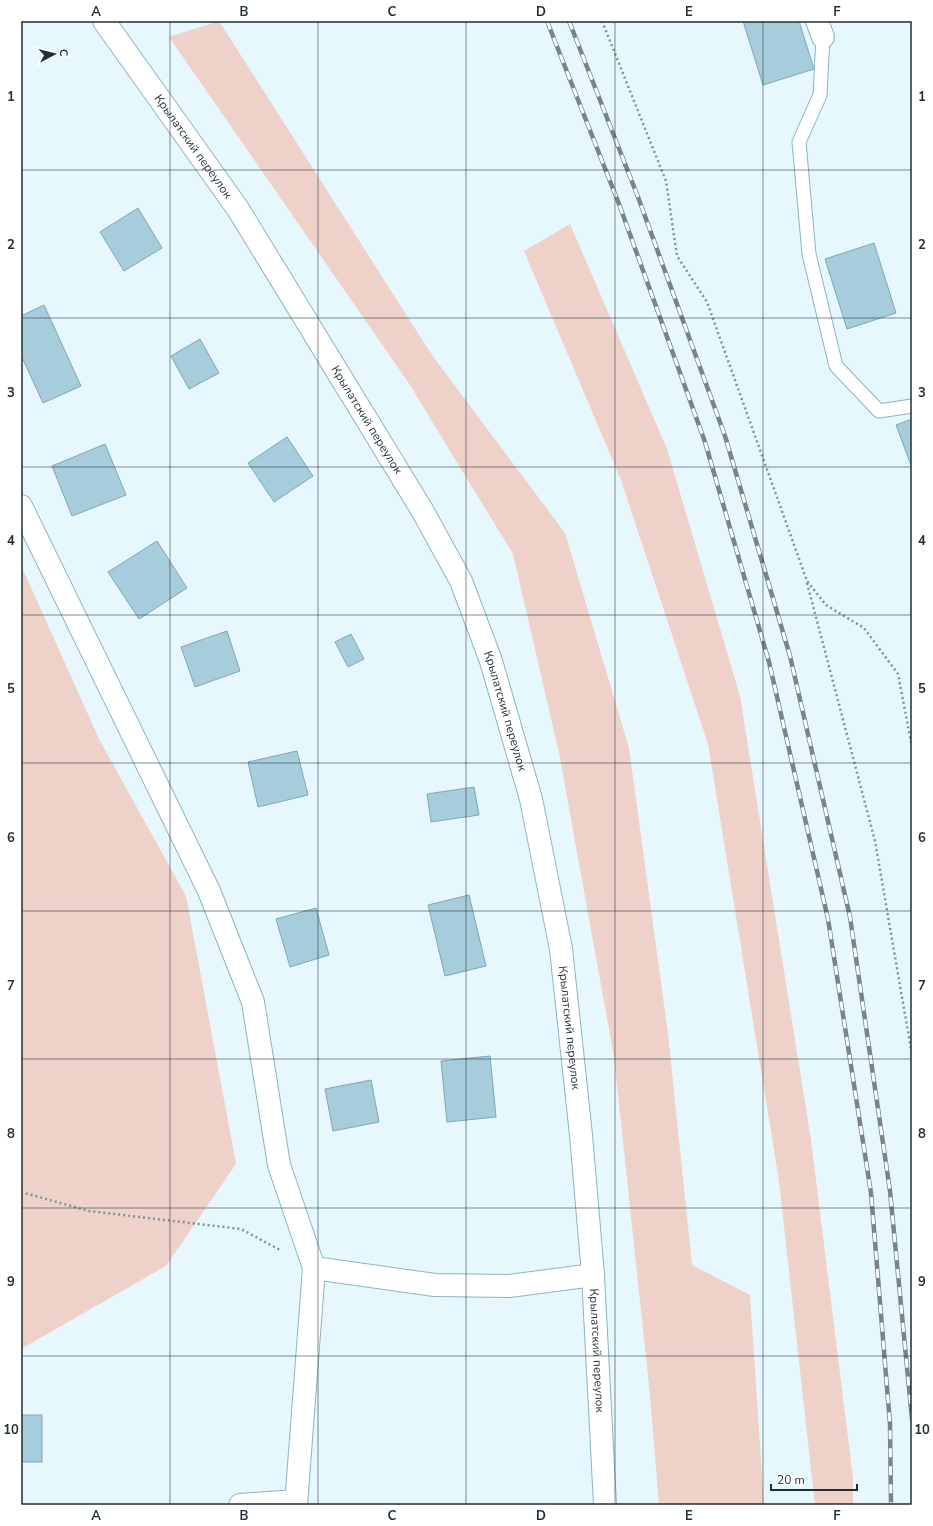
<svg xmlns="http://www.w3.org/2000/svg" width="933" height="1526" viewBox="0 0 933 1526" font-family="'Nunito Sans',sans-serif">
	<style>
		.green { fill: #eed2c9 }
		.building { fill: #a7cddd; stroke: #7fa7b7 }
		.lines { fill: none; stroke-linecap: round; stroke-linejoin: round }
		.lane-casing { stroke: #8cb4c5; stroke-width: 15 }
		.street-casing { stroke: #8cb4c5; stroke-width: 24 }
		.path { stroke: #819198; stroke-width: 2.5; stroke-dasharray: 2 3; stroke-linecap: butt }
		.lane { stroke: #fff; stroke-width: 13 }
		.street { stroke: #fff; stroke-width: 22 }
		.rail-casing { stroke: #75858c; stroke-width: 4.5 }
		.rail { stroke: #fff; stroke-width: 3; stroke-dasharray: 9; stroke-linecap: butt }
		.grid { fill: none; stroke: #1f2f36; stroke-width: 1; stroke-opacity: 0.55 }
		.labels { text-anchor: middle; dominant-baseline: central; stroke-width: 3; stroke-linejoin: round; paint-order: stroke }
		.street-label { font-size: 12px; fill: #1f2f36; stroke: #fff }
		.neatline { fill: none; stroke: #1f2f36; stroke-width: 1.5 }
		.grid-label { font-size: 13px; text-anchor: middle; font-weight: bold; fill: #1f2f36 }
	</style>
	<rect width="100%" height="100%" fill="#e7f7fe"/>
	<g class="green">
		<path d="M219,21L432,355L565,533L629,748L668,1034L692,1265L750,1295L764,1505H659L650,1395L614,1057L559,753L513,554L408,382L169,37Z"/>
		<path d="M570,224L667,449L740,696L811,1140L853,1478V1505H815L779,1181L708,744L621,480L524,251Z"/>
		<path d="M21,565L99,739L186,896L236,1164L166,1266L21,1349Z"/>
	</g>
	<g class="building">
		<path d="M743,21H799L814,69L763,85Z"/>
		<path d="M138,208L162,248L124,271L100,232Z"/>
		<path d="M874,243L896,313L847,329L825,259Z"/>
		<path d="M44,305L81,386L43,403L21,355V316Z"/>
		<path d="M200,339L219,373L189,389L171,356Z"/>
		<path d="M912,419V468L896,425Z"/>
		<path d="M287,437L313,476L274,502L248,463Z"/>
		<path d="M105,444L126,495L72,516L52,466Z"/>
		<path d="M157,541L187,588L139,619L108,572Z"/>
		<path d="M227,631L240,671L195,687L181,647Z"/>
		<path d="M351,634L364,659L348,667L335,642Z"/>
		<path d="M297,751L308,795L258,807L248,762Z"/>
		<path d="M474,787L479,815L431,822L427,794Z"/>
		<path d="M469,895L486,966L445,976L428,905Z"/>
		<path d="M316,908L329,955L290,967L276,919Z"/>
		<path d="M490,1056L496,1117L447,1122L441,1061Z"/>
		<path d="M371,1080L379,1122L333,1131L325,1089Z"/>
		<rect x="21" y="1415" width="21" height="47"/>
	</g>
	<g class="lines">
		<g class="lane-casing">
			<path id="lane" d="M823,37L820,95L799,142L809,254L836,366L879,411L912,406"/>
		</g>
		<g class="street-casing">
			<g id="street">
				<path id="s1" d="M104,21L238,209L422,510L461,581L491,661L531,799L561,949L581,1135L593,1275L605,1505"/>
				<path d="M817,21L823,37"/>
				<path d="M21,506L209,891L253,1002L279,1165L314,1268"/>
				<path d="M240,1505L296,1501"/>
				<path d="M296,1505L314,1268L435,1285L509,1286L593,1275"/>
			</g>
		</g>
		<g class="path">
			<path d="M602,21L666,181L677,256L707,302L807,581L826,605L864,628L898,674L912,747"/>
			<path d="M807,583L875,841L912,1055"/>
			<path d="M21,1192L89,1211L241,1229L280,1250"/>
		</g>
		<use href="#lane" class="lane"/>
		<use href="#street" class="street"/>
		<g class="rail-casing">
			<g id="rail">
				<path d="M547,21L619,204L705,442L769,662L828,919L871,1193L890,1424L891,1505"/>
				<path d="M569,21L638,197L725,436L790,656L850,917L890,1191L912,1419"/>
			</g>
		</g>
		<use href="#rail" class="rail"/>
	</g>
	<path class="grid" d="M170,21V1505M318,21V1505M466,21V1505M615,21V1505M763,21V1505M21,170H912M21,318H912M21,467H912M21,615H912M21,763H912M21,911H912M21,1059H912M21,1208H912M21,1356H912"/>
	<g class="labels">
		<g class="street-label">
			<text stroke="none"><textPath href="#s1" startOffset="154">Крылатский переулок</textPath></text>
			<text stroke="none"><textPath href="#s1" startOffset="478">Крылатский переулок</textPath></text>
			<text stroke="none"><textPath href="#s1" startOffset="802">Крылатский переулок</textPath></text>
			<text stroke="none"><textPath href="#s1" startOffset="1126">Крылатский переулок</textPath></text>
			<text stroke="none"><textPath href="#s1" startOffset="1450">Крылатский переулок</textPath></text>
		</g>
	</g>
	<rect width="933" height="1526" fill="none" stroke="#ffffff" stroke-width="44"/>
	<g transform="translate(54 54) rotate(83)" stroke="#ffffff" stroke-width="3" paint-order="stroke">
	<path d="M0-3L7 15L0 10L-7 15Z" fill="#1f2f36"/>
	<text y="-6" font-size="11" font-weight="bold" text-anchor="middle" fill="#1f2f36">С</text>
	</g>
	<path d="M771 1484v6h86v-6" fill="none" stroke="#1f2f36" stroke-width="2"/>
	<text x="777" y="1484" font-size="12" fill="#1f2f36" stroke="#ffffff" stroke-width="3" paint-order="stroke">20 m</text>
	<rect x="22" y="22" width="889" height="1482" class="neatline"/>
	<g class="grid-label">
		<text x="96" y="16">A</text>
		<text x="244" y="16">B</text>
		<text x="392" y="16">C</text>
		<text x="541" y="16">D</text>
		<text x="689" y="16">E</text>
		<text x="837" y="16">F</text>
		<text x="11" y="101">1</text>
		<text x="922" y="101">1</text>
		<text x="11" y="249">2</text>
		<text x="922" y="249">2</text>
		<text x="11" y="397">3</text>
		<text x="922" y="397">3</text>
		<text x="11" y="545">4</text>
		<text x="922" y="545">4</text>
		<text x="11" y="693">5</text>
		<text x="922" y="693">5</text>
		<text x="11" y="842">6</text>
		<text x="922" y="842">6</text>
		<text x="11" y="990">7</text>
		<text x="922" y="990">7</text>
		<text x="11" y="1138">8</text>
		<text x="922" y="1138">8</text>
		<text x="11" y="1286">9</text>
		<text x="922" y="1286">9</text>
		<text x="11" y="1434">10</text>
		<text x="922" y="1434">10</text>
		<text x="96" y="1520">A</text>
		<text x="244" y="1520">B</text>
		<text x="392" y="1520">C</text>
		<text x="541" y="1520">D</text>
		<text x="689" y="1520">E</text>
		<text x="837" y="1520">F</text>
	</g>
</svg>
